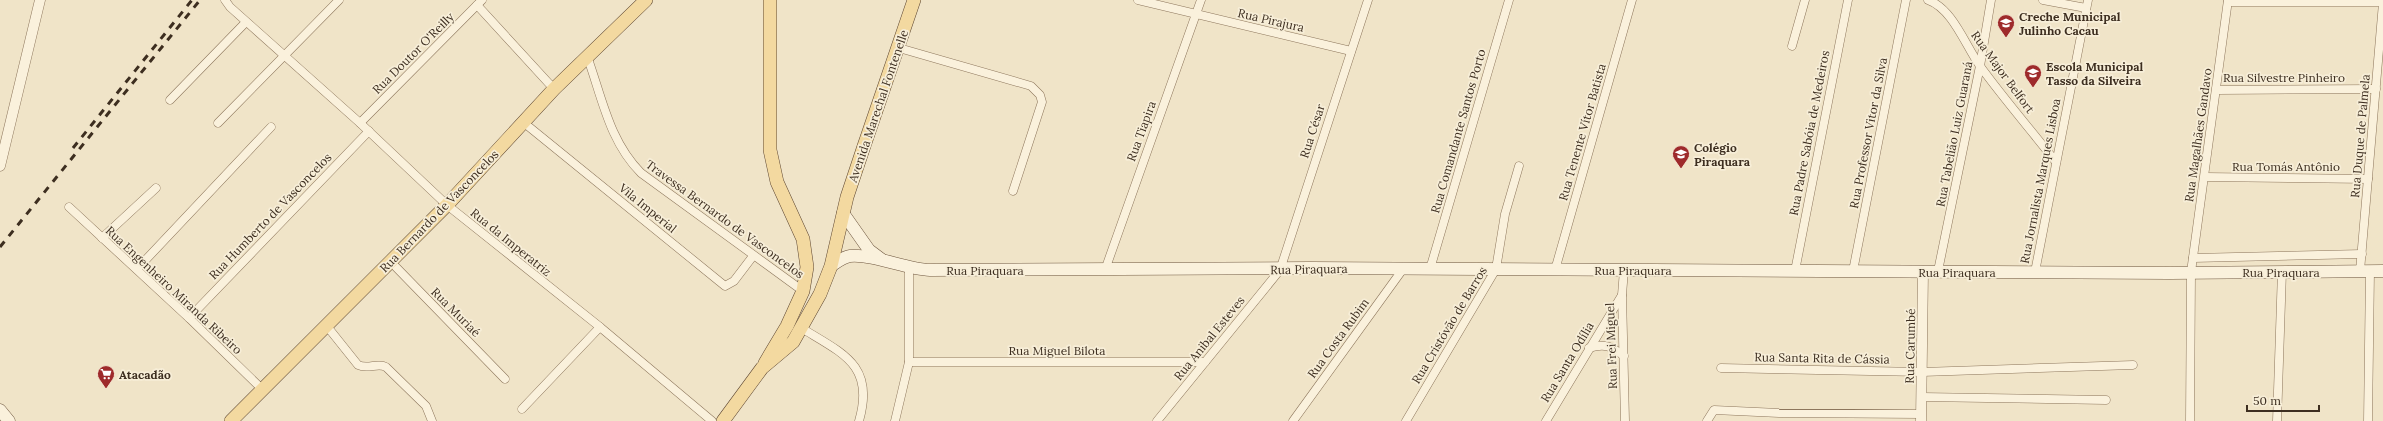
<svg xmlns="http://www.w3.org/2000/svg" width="2383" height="421" viewBox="0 0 2383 421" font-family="Lora,serif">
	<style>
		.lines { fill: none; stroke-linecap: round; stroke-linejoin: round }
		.minor-casing { stroke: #8d765c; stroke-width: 9 }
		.tertiary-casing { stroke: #8d765c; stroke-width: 11 }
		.secondary-casing { stroke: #6f573f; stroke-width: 13 }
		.primary-casing { stroke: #5b4430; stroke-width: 14 }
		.minor { stroke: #faf1dc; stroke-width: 8 }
		.tertiary { stroke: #faf1dc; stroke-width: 10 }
		.secondary { stroke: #faf1dc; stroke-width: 12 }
		.primary { stroke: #f3d9a0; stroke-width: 13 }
		.rail { stroke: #3d2e20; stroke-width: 3; stroke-dasharray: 7 7; stroke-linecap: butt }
		.labels { text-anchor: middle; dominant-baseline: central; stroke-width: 3.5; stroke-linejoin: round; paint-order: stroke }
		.poi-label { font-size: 12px; font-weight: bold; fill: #3d2e20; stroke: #f7eed8; text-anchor: start }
		.street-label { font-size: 12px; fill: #3d2e20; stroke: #f7eed8 }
	</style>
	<rect width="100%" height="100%" fill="#f0e4c8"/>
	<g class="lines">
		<g class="minor-casing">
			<g id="minor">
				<path d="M225,0L230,7L360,123L447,205L600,327L712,421"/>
				<path d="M1138,0L1351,51"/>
				<path d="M1928,0C1953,9 1965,45 1980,66C2004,99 2031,130 2056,162"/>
				<path d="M2043,0L2086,8"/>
				<path d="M2228,2H2383"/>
				<path d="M477,5L554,89"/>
				<path d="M1792,46L1805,0"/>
				<path d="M899,48L1031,86L1040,95L1042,102L1013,191"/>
				<path d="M587,56C602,97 609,141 641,173L803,291"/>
				<path d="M2217,90L2376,89"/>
				<path d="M170,100L246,22"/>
				<path d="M523,122L725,286L734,281L753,256"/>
				<path d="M218,123L339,0"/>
				<path d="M360,123L482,0"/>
				<path d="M2205,177L2368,179"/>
				<path d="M69,207L189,318L263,390"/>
				<path d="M102,238L156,188"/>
				<path d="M2193,258L2362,254"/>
				<path d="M390,261L505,379"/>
				<path d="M137,269L271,127"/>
				<path d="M1430,269L1509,0"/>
				<path d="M1105,270L1201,0"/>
				<path d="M1555,270L1632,0"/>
				<path d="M1624,270L1622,295L1625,421"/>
				<path d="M1795,271L1848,0"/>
				<path d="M1853,271L1906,0"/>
				<path d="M1938,271L1980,66L1991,0"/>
				<path d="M2360,271L2383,3"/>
				<path d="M2035,272L2088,0"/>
				<path d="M189,318L369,131"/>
				<path d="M326,325L358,365C368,370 378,362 386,367L426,406L432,421"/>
				<path d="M803,329C844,354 875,366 859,421"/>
				<path d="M1589,348C1605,343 1611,346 1624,356"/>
				<path d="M909,362H1205"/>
				<path d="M1721,368L1922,372L2133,365"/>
				<path d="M1922,397L2106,400"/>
				<path d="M522,409L600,327"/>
				<path d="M895,421L909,362V268"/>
				<path d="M1157,421L1280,270L1368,0"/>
				<path d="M1293,421L1403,269"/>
				<path d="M1406,421L1496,269L1505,214L1519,166"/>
				<path d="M1546,421L1622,295"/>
				<path d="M1707,421L1714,410L1779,413L1921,414"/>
				<path d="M2190,421L2191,272L2228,0"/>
				<path d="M2277,421L2282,271"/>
				<path d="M2368,421L2370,271"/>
			</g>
		</g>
		<g class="tertiary-casing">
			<g id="tertiary">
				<path d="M0,166L40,0"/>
				<path d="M1921,421L1923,271"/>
			</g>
		</g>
		<g class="secondary-casing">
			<g id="secondary">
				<path d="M843,213L869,250L881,259"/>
				<path d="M831,266C837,262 843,257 850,256C874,254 905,269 930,270L1311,268L2170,273L2383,271"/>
				<path d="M0,410L9,421"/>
			</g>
		</g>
		<g class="primary-casing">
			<g id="primary">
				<path d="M765,363L787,326L803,291L807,267L803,239L777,182L770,150V0"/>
				<path d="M231,421L447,205L554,89L646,0"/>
				<path d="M723,421L762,368L793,342L820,294L831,266L847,197L864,146L914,0"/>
			</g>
		</g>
		<use href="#minor" class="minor"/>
		<use href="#tertiary" class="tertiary"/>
		<use href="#secondary" class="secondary"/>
		<use href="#primary" class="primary"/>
		<g class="rail">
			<path d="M73,148L192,0"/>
			<path d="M0,247L200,0"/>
		</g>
	</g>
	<defs>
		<g id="school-pin" transform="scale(0.9)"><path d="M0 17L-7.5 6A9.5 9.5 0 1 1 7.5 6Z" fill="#9e2a2b" stroke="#f7eed8"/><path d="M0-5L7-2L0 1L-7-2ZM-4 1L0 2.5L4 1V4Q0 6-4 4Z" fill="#fff"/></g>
		<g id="supermarket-pin" transform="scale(0.9)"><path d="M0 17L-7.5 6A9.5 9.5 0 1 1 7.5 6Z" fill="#9e2a2b" stroke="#f7eed8"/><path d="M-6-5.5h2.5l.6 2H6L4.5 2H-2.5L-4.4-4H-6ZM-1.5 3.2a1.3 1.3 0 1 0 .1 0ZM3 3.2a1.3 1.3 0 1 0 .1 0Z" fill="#fff"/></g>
	</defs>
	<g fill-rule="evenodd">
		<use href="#school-pin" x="2006" y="23"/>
		<use href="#school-pin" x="2033" y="73"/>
		<use href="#school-pin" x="1681" y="154"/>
		<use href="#supermarket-pin" x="106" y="374"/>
	</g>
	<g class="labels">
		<g class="poi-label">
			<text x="2019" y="16">Creche Municipal<tspan x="2019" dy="14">Julinho Cacau</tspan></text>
			<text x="2046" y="66">Escola Municipal<tspan x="2046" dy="14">Tasso da Silveira</tspan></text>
			<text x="1694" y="147">Colégio<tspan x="1694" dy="14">Piraquara</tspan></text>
			<text x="119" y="374">Atacadão</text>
		</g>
		<g class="street-label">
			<text transform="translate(1271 20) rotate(13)">Rua Pirajura</text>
			<text transform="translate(413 53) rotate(-45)">Rua Doutor O'Reilly</text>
			<text transform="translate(2003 72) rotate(54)">Rua Major Belfort</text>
			<text x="2284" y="77">Rua Silvestre Pinheiro</text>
			<text transform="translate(878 106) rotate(-71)">Avenida Marechal Fontenelle</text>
			<text transform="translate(1141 131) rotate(-70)">Rua Tiapira</text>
			<text transform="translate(1312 131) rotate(-72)">Rua César</text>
			<text transform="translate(1458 131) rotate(-74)">Rua Comandante Santos Porto</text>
			<text transform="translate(1582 132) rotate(-74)">Rua Tenente Vítor Batista</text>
			<text transform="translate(1809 133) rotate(-79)">Rua Padre Sabóia de Medeiros</text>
			<text transform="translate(1868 133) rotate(-79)">Rua Professor Vitor da Silva</text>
			<text transform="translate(1954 134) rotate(-79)">Rua Tabelião Luiz Guaraná</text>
			<text transform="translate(2198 135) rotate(-82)">Rua Magalhães Gandavo</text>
			<text transform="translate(2360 136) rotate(-85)">Rua Duque de Palmela</text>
			<text x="2286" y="166">Rua Tomás Antônio</text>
			<text transform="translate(2040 181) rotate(-79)">Rua Jornalista Marques Lisboa</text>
			<text transform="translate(648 208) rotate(39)">Vila Imperial</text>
			<text transform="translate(439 211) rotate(-46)">Rua Bernardo de Vasconcelos</text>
			<text transform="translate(270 216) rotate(-46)">Rua Humberto de Vasconcelos</text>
			<text transform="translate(725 219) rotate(36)">Travessa Bernardo de Vasconcelos</text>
			<text transform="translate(511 242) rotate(39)">Rua da Imperatriz</text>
			<text transform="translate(1309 269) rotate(-1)">Rua Piraquara</text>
			<text x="985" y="270">Rua Piraquara</text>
			<text x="1633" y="270">Rua Piraquara</text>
			<text x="1957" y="272">Rua Piraquara</text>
			<text x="2281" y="272">Rua Piraquara</text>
			<text transform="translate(174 290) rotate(43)">Rua Engenheiro Miranda Ribeiro</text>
			<text transform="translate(456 312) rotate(45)">Rua Muriaé</text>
			<text transform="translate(1449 325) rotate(-59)">Rua Cristóvão de Barros</text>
			<text transform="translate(1209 338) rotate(-51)">Rua Anibal Esteves</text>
			<text transform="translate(1338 338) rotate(-54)">Rua Costa Rubim</text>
			<text transform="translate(1611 346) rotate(-92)">Rua Frei Miguel</text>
			<text transform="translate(1910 346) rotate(-89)">Rua Carumbé</text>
			<text x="1057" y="350">Rua Miguel Bilota</text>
			<text transform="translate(1822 358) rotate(1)">Rua Santa Rita de Cássia</text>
			<text transform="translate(1567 362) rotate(-59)">Rua Santa Odília</text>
		</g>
	</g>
	<path d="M2247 405v6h72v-6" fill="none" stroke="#3d2e20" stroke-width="2"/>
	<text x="2253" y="405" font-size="12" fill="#3d2e20" stroke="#f7eed8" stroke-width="3" paint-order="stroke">50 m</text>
</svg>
